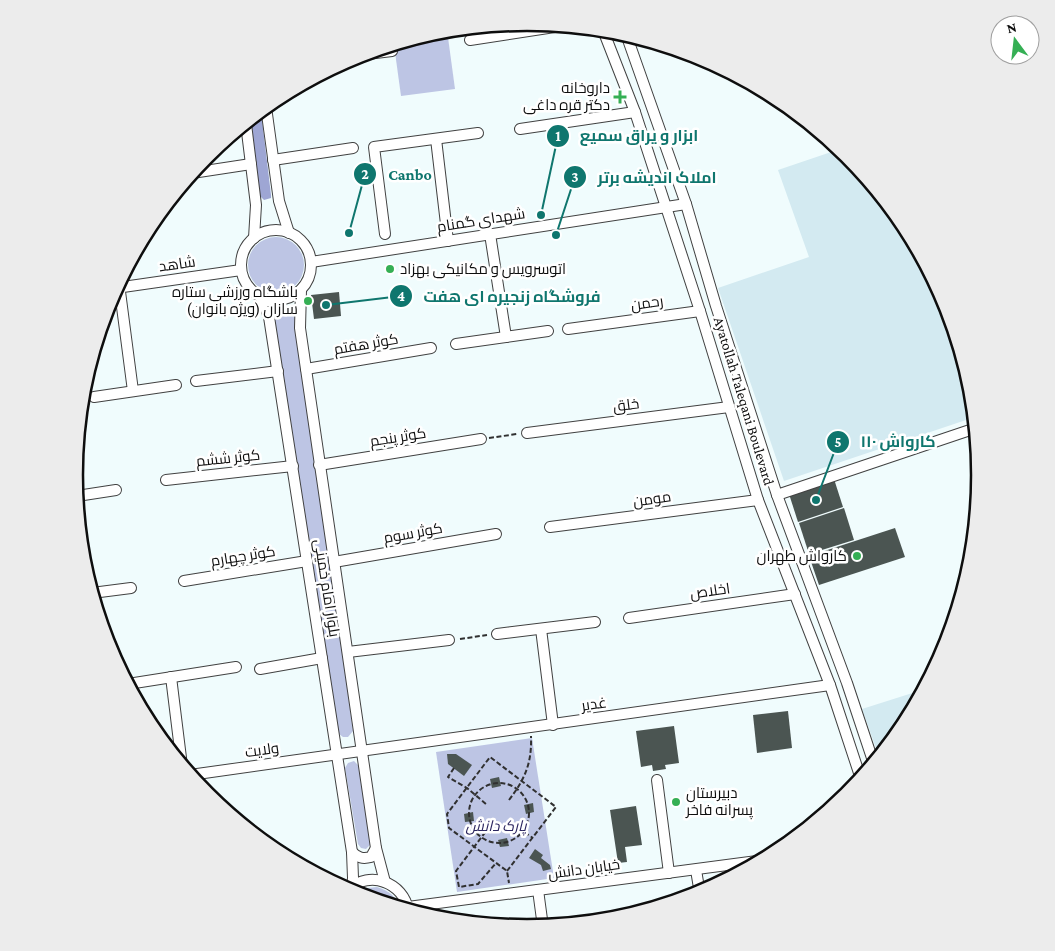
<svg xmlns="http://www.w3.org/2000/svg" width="1055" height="951" viewBox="0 0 1055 951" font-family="'Crimson Pro',Cairo,serif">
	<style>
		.farmland { fill: #d3eaf1 }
		.green { fill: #bdc5e4 }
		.forest { fill: #9ea6d4 }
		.building { fill: #4b5552 }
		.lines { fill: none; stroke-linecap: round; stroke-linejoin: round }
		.minor-casing { stroke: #414141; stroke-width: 12 }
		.path { stroke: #303030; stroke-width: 2; stroke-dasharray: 5 2.5; stroke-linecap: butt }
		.minor { stroke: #fff; stroke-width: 10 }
		.poi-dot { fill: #35af54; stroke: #fff; stroke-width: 2 }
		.labels { text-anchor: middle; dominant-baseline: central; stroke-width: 5; stroke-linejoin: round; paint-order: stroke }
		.poi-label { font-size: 15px; fill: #0e0e0e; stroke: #fff; text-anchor: end }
		.street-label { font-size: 15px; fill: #0e0e0e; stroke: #fff }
		.park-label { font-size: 15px; font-style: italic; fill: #2b255f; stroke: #fff }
		.rim { fill: none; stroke: #0e0e0e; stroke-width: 2.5 }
		.leader { fill: none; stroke: #0f766e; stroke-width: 2 }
		.callout-dot { fill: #0f766e; stroke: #fff; stroke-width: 2 }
		.mark-label { font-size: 15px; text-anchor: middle; font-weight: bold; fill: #fff }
		.callout-label { font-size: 16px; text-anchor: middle; font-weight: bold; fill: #0f766e; stroke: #fff; stroke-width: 5; stroke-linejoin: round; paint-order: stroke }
	</style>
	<rect width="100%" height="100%" fill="#f0fcfd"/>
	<g class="farmland">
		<path d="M840,149L848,155L904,224L946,302L972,387L975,417L784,481L718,288L809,257L778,170Z"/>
		<path d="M925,689L904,727L879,757L862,709Z"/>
	</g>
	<g class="green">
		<path d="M447,30L455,89L401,96L394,45L439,31Z"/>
		<circle cx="276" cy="265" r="28"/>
		<path d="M284,309L296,312L353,731L348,737H343L339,734L273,318L278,311Z"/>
		<path d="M532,738L554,878L457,892L436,752Z"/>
		<path d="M354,761L359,766L371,844L366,849L361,848L358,844L345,768L348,763Z"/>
		<path d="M377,887C389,891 396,896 400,908L356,895L368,888Z"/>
	</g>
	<path class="forest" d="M261,111L271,195V198L264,200L260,196L251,120Z"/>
	<g class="building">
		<path d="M339,292L341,316L314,319L311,295Z"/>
		<path d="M834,479L843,507L798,522L789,494Z"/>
		<path d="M844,508L854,540L809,554L799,523Z"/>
		<path d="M895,528L905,557L819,585L809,556Z"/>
		<path d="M788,711L792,748L757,753L753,715Z"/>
		<path d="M674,726L679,763L665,765L666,769L653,771L652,765L641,767L636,731Z"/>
		<path d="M447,754H456L472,765L464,776L448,764Z"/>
		<path d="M499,777L501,786L492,788L490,779Z"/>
		<path d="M533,803L534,812L526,814L524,805Z"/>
		<path d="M636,806L642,845L625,847L627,862L618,863L610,810Z"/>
		<path d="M473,812L474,821L465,822L464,814Z"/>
		<path d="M507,838L509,846L500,847L498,840Z"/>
		<path d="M535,849L543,855L541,858L550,865L551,869L543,871L541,865L529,858Z"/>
	</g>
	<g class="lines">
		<g class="minor-casing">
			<g id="minor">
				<path d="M603,30L635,112L700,311L758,500L830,685L861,779"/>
				<path d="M626,34L686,204L716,306L777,495L847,683L874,764"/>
				<path d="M470,40L561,26"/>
				<path d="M359,55L392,51"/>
				<path d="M266,107L279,201L289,233"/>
				<path d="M246,124L256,205L254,238"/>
				<path d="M520,129L635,112"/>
				<path d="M436,139L448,241"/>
				<path d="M273,160L353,148"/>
				<path d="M192,173L251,164"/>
				<circle cx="276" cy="265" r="35"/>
				<path d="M385,234L374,147L478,133"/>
				<path d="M490,234L506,337"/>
				<path d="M311,262L686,204"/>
				<path d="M119,284L133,391"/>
				<path d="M116,288L241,270"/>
				<path d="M301,290L300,328L376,848L385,882"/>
				<path d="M260,296L269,317L352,852L353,878L352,887"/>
				<path d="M568,329L700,311"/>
				<path d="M456,344L548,331"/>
				<path d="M306,369L431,348"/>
				<path d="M196,381L278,371"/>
				<path d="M94,397L176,385"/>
				<path d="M527,433L729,407"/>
				<path d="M319,465L481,439"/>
				<path d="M166,480L293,466"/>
				<path d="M777,495L976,428"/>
				<path d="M77,496L116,490"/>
				<path d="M550,527L758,500"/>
				<path d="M334,562L496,534"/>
				<path d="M184,581L307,561"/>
				<path d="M92,593L131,588"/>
				<path d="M629,618L795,594"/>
				<path d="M541,629L553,725"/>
				<path d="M497,634L595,622"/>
				<path d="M348,652L449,640"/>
				<path d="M260,669L322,658"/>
				<path d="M171,677L182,766"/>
				<path d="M128,684L236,667"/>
				<path d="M190,775L830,685"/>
				<path d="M657,780L669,873"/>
				<path d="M352,852C358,858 363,859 371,857L376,848"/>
				<path d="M696,870L700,894"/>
				<path d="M349,890C369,869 404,883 408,910"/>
				<path d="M538,890L543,927"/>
				<path d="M408,907L765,860"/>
			</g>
		</g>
		<g class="path">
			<path d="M489,438L517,434"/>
			<path d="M460,639L487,635"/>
			<path d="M454,768L448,777L467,788L486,804"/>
			<circle cx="499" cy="813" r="30"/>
			<path d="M509,800C525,779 532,763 531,736"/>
			<path d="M512,824L533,838"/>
			<path d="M490,826L456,871L459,887L478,884L496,863"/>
			<path d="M507,871L556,807L490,757L447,814L449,828L507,871L509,883"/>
		</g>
		<use href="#minor" class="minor"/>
	</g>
	<g class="poi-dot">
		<path d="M617.5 89.5h5v5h5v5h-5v5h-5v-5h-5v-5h5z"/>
		<circle cx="390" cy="269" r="5"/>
		<circle cx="308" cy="301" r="5"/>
		<circle cx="857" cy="556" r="5"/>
		<circle cx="676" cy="802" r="5"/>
	</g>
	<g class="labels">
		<g class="poi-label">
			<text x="610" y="88">داروخانه<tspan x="610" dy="17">دکتر قره داغی</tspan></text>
			<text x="400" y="269" text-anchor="start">اتوسرویس و مکانیکی بهزاد</text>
			<text x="298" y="292">باشگاه ورزشی ستاره<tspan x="298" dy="17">سازان (ویژه بانوان)</tspan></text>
			<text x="847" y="556">کارواش طهران</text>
			<text x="686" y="793" text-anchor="start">دبیرستان<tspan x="686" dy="17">پسرانه فاخر</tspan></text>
		</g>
		<g class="street-label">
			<text transform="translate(481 220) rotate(-9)">شهدای گمنام</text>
			<text transform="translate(177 264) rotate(-8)">شاهد</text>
			<text transform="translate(647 303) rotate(-8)">رحمن</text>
			<text transform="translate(366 344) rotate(-10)">کوثر هفتم</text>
			<text transform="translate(744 401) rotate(73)">Ayatollah Taleqani Boulevard</text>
			<text transform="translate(626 405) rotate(-7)">خلق</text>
			<text transform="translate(398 437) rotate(-9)">کوثر پنجم</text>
			<text transform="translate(228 458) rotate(-6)">کوثر ششم</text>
			<text transform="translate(652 499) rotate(-8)">مومن</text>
			<text transform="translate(413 533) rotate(-10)">کوثر سوم</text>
			<text transform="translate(243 556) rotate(-9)">کوثر چهارم</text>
			<text transform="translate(327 588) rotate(81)">بلوار امام خمینی</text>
			<text transform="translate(710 591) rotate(-8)">اخلاص</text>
			<text transform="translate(594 704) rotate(-8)">غدیر</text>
			<text transform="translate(262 750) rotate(-8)">ولایت</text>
			<text transform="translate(584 869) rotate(-8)">خیابان دانش</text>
		</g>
		<g class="park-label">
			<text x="496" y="826">پارک دانش</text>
		</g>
	</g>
	<path d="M0 0H1055V951H0ZM83 475a444 444 0 1 1 888 0a444 444 0 1 1-888 0Z" fill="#ececec" fill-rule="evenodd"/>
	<path class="rim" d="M83 475a444 444 0 1 1 888 0a444 444 0 1 1-888 0Z"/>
	<path class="leader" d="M541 215L558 136M349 233L365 174M556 235L575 177M326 305L401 296M816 500L838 442"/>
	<g class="callout-dot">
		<circle cx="541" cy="215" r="5"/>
		<circle cx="349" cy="233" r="5"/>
		<circle cx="556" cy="235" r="5"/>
		<circle cx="326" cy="305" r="5"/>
		<circle cx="816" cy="500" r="5"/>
		<circle cx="558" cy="136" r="12"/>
		<circle cx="365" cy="174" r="12"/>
		<circle cx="575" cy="177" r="12"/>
		<circle cx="401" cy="296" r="12"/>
		<circle cx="838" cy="442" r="12"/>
	</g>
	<g class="mark-label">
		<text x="558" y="141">1</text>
		<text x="365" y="179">2</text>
		<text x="575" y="182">3</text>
		<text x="401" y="301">4</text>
		<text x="838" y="447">5</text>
	</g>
	<g class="callout-label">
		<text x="639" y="141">ابزار و يراق سميع</text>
		<text x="410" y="180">Canbo</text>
		<text x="657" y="183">املاک اندیشه برتر</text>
		<text x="512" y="302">فروشگاه زنجیره ای هفت</text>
		<text x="898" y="447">کارواش ۱۱۰</text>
	</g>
	<g transform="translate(1015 40) rotate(345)"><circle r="24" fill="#ffffff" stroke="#9f9f9f"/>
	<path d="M0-4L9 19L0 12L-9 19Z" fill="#35af54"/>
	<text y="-8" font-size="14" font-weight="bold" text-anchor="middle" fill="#0e0e0e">N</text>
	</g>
</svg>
